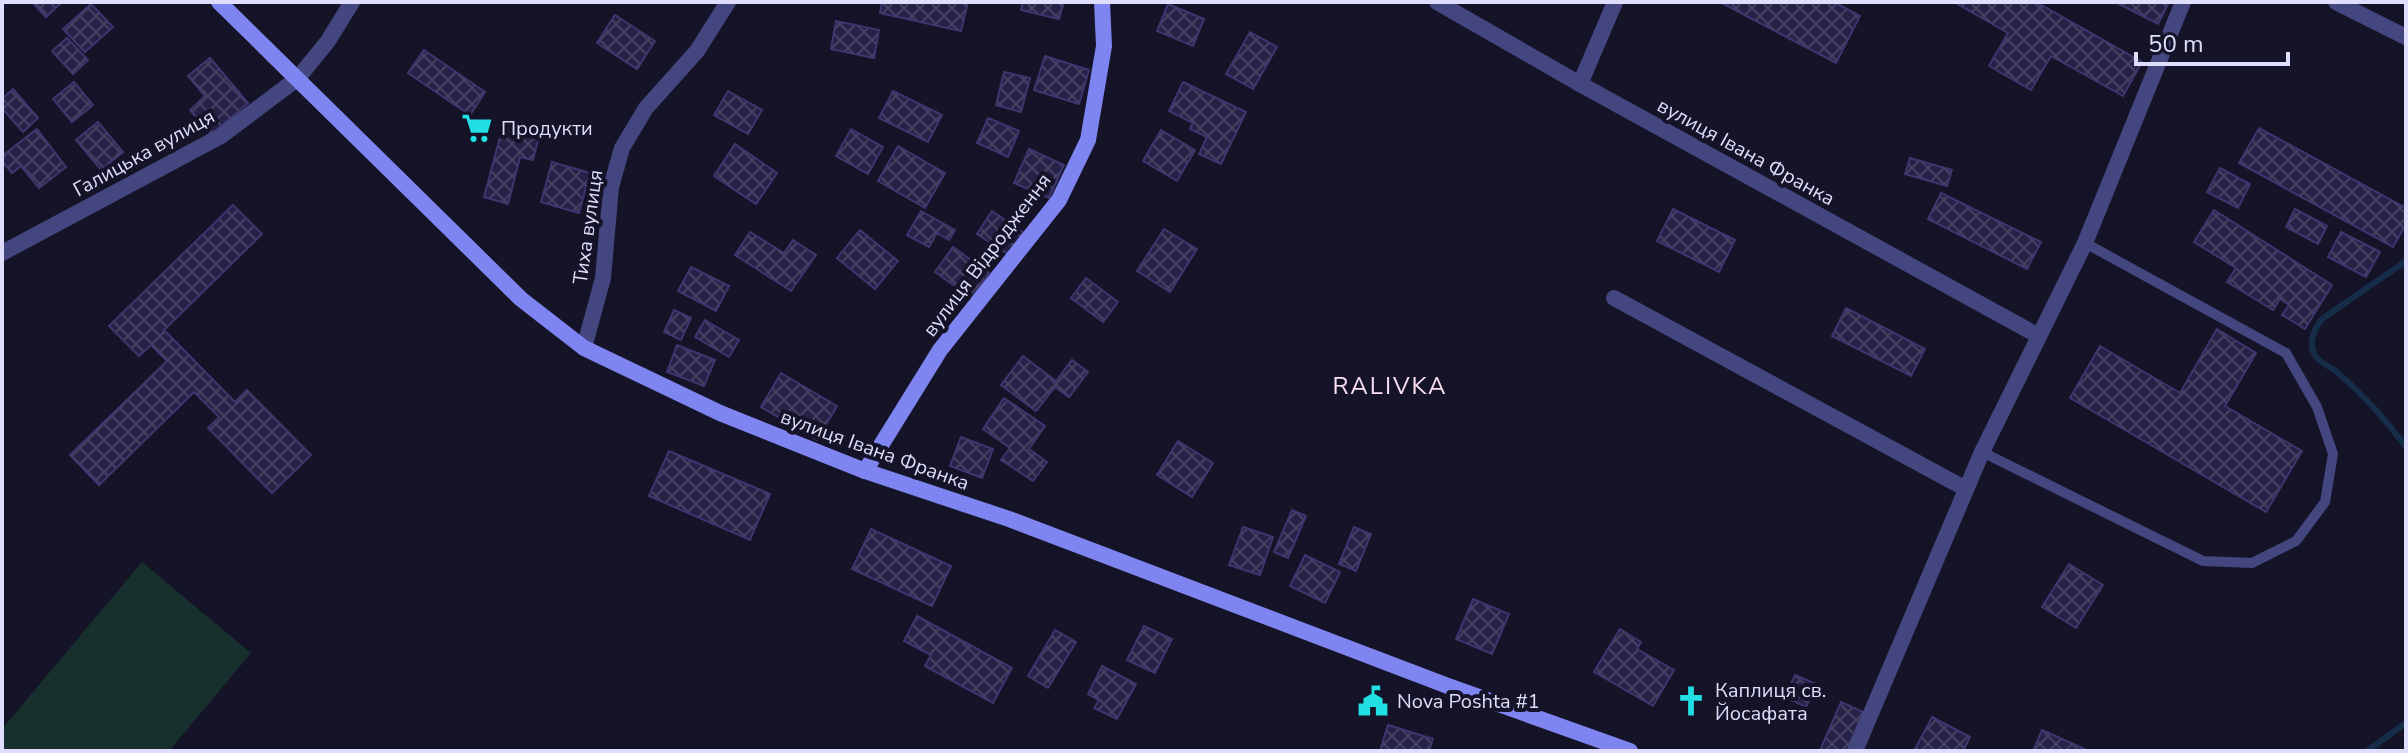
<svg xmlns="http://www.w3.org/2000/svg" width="2408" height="753" viewBox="0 0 2408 753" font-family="'Nunito Sans',sans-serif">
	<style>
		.pitch { fill: #17302d }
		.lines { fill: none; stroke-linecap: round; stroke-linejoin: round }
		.stream { stroke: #152d49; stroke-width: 6 }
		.building { fill: url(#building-cross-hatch); stroke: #3d366f; stroke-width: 2 }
		.lane { stroke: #444680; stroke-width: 10 }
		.street { stroke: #444680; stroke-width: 16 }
		.secondary { stroke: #7f85f0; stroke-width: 16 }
		.labels { text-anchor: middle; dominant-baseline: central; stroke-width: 8; stroke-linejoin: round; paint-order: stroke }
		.poi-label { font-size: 20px; fill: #deddfb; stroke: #151327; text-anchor: start }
		.street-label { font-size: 20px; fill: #deddfb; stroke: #151327 }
		.quarter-label { font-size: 24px; letter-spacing: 2px; fill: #fbdff3; stroke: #151327 }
	</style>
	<defs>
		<pattern id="building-cross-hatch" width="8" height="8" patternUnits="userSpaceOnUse" patternTransform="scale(2)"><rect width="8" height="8" fill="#262146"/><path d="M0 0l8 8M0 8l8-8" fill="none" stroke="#454162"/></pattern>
	</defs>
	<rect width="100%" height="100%" fill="#151327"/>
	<path class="pitch" d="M142,562L251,653L169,751H2V729Z"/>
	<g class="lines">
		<g class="stream">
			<path d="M2406,261L2322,319C2315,328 2308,342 2314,354C2318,362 2331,367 2338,373C2364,395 2386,420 2406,447"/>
			<path d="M2367,751L2406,723"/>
		</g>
	</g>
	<g class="building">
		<path d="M32,2H62L46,17Z"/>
		<path d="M882,2H968L961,31L880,13Z"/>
		<path d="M1023,2H1064L1059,19L1021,10Z"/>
		<path d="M1720,2H1834L1860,16L1836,63Z"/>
		<path d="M1954,2H2036L2142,62L2123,96L2051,56L2031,90L1989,66L2008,33Z"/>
		<path d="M2115,2H2169L2158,24Z"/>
		<path d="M91,4L113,27L85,52L63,29Z"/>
		<path d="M1168,4L1204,19L1193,46L1157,31Z"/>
		<path d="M615,15L655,41L637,69L597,43Z"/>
		<path d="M836,21L879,30L874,58L831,49Z"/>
		<path d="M1250,32L1277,47L1253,89L1226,74Z"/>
		<path d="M67,38L88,60L73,74L52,51Z"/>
		<path d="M424,50L485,92L470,115L408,73Z"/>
		<path d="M1045,56L1089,70L1079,104L1034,90Z"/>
		<path d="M210,58L248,103L211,135L190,110L205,96L188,76Z"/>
		<path d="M1004,72L1030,78L1021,112L996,105Z"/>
		<path d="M74,82L93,105L72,122L53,99Z"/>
		<path d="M1183,82L1246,112L1221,164L1199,154L1207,137L1190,129L1193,123L1169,111Z"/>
		<path d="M13,89L38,118L23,132L2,108V99Z"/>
		<path d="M728,91L762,110L748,134L714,115Z"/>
		<path d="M893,91L942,115L928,142L879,118Z"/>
		<path d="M988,118L1019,131L1008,157L977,143Z"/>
		<path d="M98,122L123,152L101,170L76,140Z"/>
		<path d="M503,126L539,136L533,160L520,157L508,204L484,197Z"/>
		<path d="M2259,128L2406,208V224L2393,247L2239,163Z"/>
		<path d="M37,129L66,167L39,188L21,166L12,173L2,161V156Z"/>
		<path d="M851,129L883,147L868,174L836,156Z"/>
		<path d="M1161,130L1195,150L1177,181L1143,161Z"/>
		<path d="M735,144L777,173L756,204L714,176Z"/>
		<path d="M898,146L945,173L925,208L878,181Z"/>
		<path d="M1029,149L1064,165L1049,198L1014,183Z"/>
		<path d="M1910,158L1952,170L1947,186L1905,174Z"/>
		<path d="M552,162L590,173L579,213L541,202Z"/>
		<path d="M2220,168L2250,184L2238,208L2207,192Z"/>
		<path d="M1941,193L2041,242L2027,269L1928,219Z"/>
		<path d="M233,205L262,234L164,330L235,402L247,390L311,455L272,493L208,428L219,417L194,392L99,485L70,455L167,361L151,345L139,356L109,326Z"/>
		<path d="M1673,209L1735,240L1719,272L1657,241Z"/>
		<path d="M2295,209L2327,226L2318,244L2286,227Z"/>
		<path d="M2214,210L2332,285L2305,329L2282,315L2289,305L2280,299L2273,310L2227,282L2236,268L2194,242Z"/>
		<path d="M921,211L955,230L949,240L937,233L929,247L907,235Z"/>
		<path d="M992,211L1024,233L1009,255L977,234Z"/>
		<path d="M1164,229L1197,249L1170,292L1137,271Z"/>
		<path d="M860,230L898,261L875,289L837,258Z"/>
		<path d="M750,232L784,253L793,240L816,255L791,291L735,255Z"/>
		<path d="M2341,232L2380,252L2366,277L2328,257Z"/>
		<path d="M953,247L989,273L972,298L935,272Z"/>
		<path d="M691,267L729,286L716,311L678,291Z"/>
		<path d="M1086,278L1118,302L1103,322L1071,298Z"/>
		<path d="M1846,308L1925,349L1911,376L1832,336Z"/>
		<path d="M674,310L691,318L681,340L664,332Z"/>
		<path d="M705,320L739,340L729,357L695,337Z"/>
		<path d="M2217,329L2256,353L2225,406L2302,451L2266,512L2070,398L2100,346L2180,393Z"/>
		<path d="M677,345L715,360L704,386L667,372Z"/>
		<path d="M1023,356L1056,381L1072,360L1088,372L1069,397L1055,387L1036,411L1001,385Z"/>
		<path d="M781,373L837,406L817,440L761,407Z"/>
		<path d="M1004,398L1045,426L1029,449L1047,462L1033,481L1001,460L1010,448L983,429Z"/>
		<path d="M961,437L993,449L982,478L950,466Z"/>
		<path d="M1178,441L1213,463L1192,497L1157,475Z"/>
		<path d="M669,451L770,494L750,540L649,496Z"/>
		<path d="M1292,510L1306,516L1288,558L1274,552Z"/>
		<path d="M1243,527L1273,537L1260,575L1229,565Z"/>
		<path d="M1354,527L1371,534L1356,571L1339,564Z"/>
		<path d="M871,529L951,566L932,606L852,569Z"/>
		<path d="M1305,555L1340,572L1325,603L1290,586Z"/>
		<path d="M2069,564L2103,585L2076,628L2042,607Z"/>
		<path d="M1473,599L1509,614L1492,654L1456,639Z"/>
		<path d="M917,616L1012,668L993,703L925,666L931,655L904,641Z"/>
		<path d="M1144,626L1172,639L1155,673L1127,660Z"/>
		<path d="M1620,629L1641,642L1637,649L1674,670L1653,706L1594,672Z"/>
		<path d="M1055,630L1076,642L1048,688L1028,676Z"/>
		<path d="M1102,666L1136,684L1117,719L1094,708L1099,700L1088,694Z"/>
		<path d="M1795,675L1816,684L1806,707L1785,697Z"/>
		<path d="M1841,702L1863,712L1847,751H1827L1821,748Z"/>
		<path d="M1932,717L1970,737L1963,751H1914Z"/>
		<path d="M1388,725L1433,739L1429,751H1380Z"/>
		<path d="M2042,730L2089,751H2033Z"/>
	</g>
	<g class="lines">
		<path class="lane" d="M1982,452L2203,561L2252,563L2296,541L2325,502L2333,454L2317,407L2286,353L2085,243"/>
		<g class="street">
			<path d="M1437,2L1580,84L2037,335"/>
			<path d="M2336,2L2406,37"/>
			<path d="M1580,84L1615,2"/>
			<path d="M2,253L221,136L298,78L328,41L352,2"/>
			<path d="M1614,298L1966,489"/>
			<path d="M584,348L603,278L611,187L622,148L646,108L697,51L728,2"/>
			<path d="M1855,751L1982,452L2085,243L2183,2"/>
		</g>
		<g class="secondary">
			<path d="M219,2L521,299L584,348L720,413L865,471L1009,519L1448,686L1630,751"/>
			<path d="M865,471L940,350L1059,200L1088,140L1104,46L1102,2"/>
		</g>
	</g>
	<defs>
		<g id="supermarket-bare" transform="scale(2.4)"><path d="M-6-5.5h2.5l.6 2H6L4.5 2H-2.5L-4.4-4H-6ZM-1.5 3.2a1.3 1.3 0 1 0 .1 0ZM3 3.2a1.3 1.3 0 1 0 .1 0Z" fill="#20e0e4" stroke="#151327" stroke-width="2.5" paint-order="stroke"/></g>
		<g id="civic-bare" transform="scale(2.4)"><path d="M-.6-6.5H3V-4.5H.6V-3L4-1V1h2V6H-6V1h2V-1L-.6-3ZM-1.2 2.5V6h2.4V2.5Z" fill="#20e0e4" stroke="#151327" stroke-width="2.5" paint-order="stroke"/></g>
		<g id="church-bare" transform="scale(2.4)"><path d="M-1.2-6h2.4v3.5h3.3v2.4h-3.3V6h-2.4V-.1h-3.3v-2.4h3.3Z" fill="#20e0e4" stroke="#151327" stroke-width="2.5" paint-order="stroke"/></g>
	</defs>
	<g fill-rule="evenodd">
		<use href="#supermarket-bare" x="477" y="128"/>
		<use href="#civic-bare" x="1373" y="701"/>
		<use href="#church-bare" x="1691" y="701"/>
	</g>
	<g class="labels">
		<g class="poi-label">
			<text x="501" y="128">Продукти</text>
			<text x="1715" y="690">Каплиця св.<tspan x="1715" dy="23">Йосафата</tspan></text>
			<text x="1397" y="701">Nova Poshta #1</text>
		</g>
		<g class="street-label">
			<text transform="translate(1746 152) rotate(29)">вулиця Івана Франка</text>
			<text transform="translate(144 153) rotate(-29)">Галицька вулиця</text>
			<text transform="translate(588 227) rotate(-82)">Тиха вулиця</text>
			<text transform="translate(987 255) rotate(-53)">вулиця Відродження</text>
			<text transform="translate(875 450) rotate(20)">вулиця Івана Франка</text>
		</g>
		<g class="quarter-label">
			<text x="1390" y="386">RALIVKA</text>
		</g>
	</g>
	<rect width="2408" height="753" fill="none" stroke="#deddfb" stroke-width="8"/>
	<path d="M2136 52v12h152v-12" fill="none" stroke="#deddfb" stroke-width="4"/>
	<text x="2148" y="52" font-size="24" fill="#deddfb" stroke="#151327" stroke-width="6" paint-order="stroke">50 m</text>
</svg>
